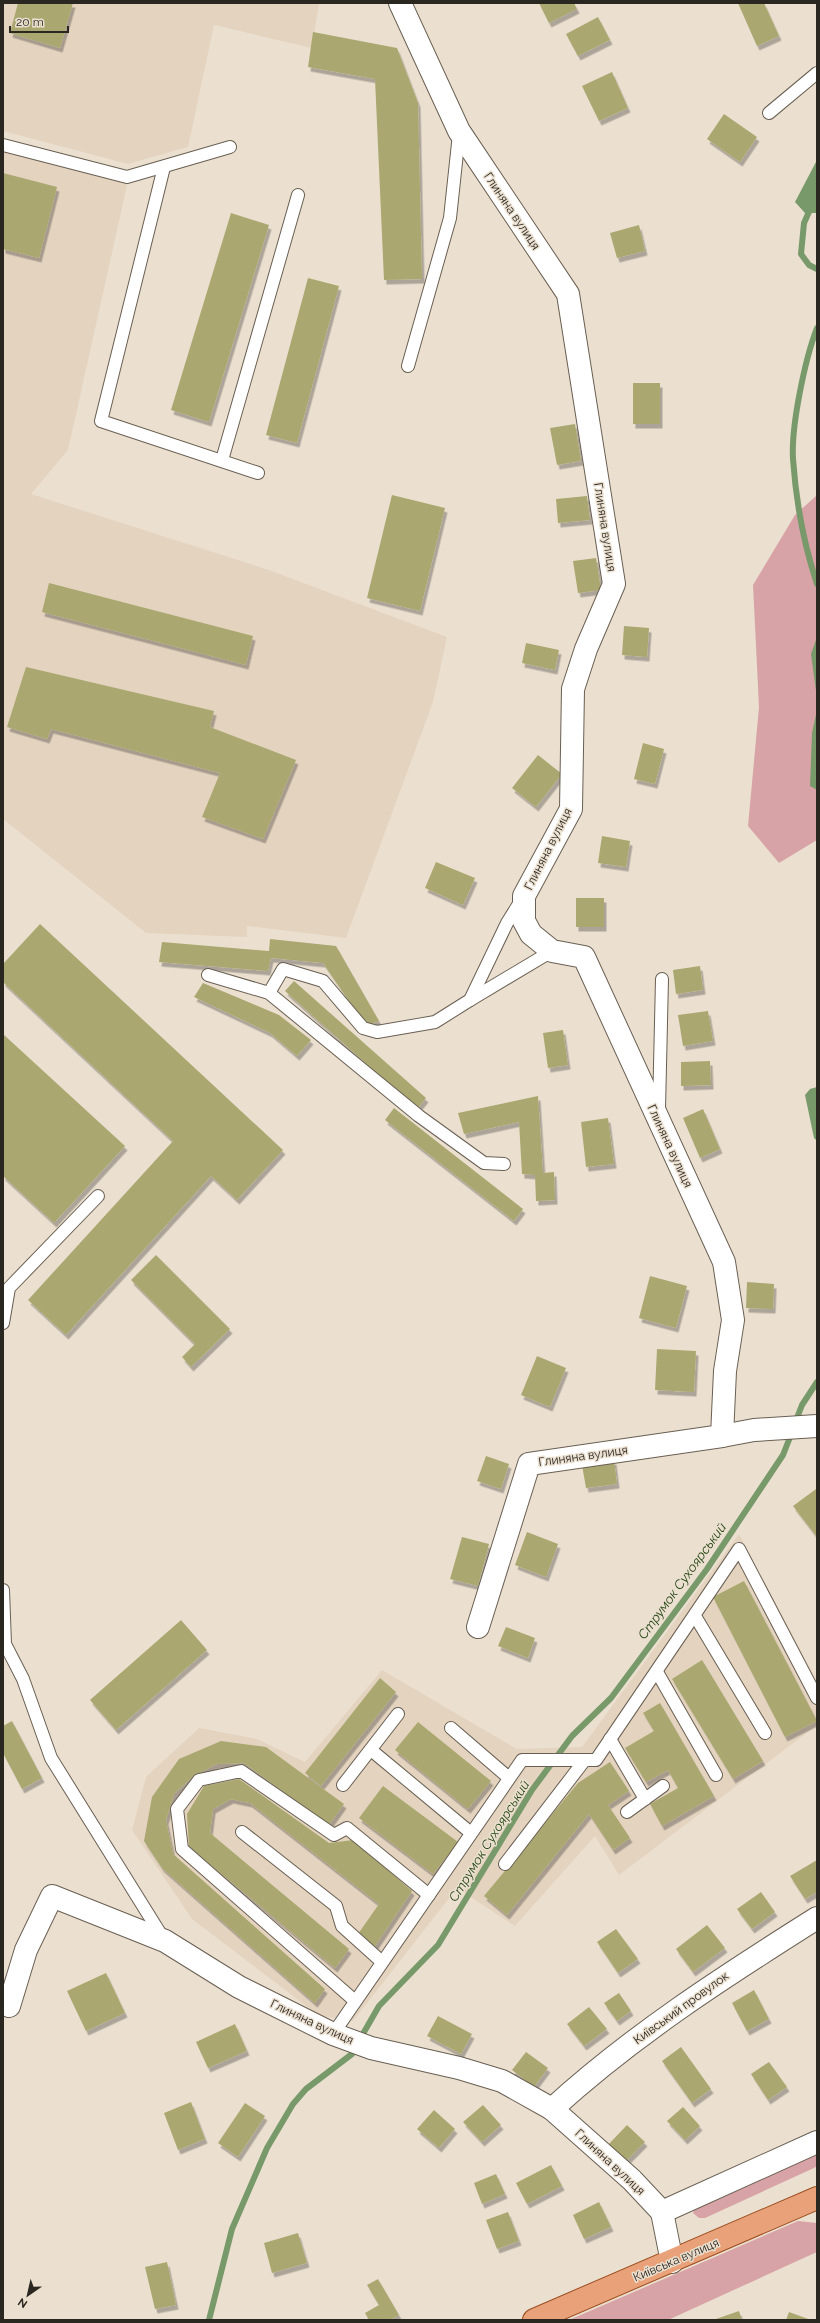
<svg xmlns="http://www.w3.org/2000/svg" width="820" height="2323" viewBox="0 0 820 2323" font-family="Raleway,sans-serif">
	<style>
		.built { fill: #e3d3bf }
		.green { fill: #d8a3a6 }
		.water { fill: #78996a }
		.lines { fill: none; stroke-linecap: round; stroke-linejoin: round }
		.stream { stroke: #78996a; stroke-width: 6 }
		.building { fill: #aaa86f; filter: url(#shadow) }
		.lane-casing { stroke: #695f52; stroke-width: 14 }
		.street-casing { stroke: #695f52; stroke-width: 24 }
		.primary-casing { stroke: #9b4e20; stroke-width: 24 }
		.lane { stroke: #fff; stroke-width: 12 }
		.street { stroke: #fff; stroke-width: 22 }
		.primary { stroke: #e8a179; stroke-width: 22 }
		.labels { text-anchor: middle; dominant-baseline: central; stroke-width: 3; stroke-linejoin: round; paint-order: stroke }
		.street-label { font-size: 12px; fill: #2a2620; stroke: #ebe0d0 }
		.water-label { font-size: 13px; font-style: italic; fill: #224311; stroke: #ebe0d0 }
	</style>
	<defs>
		<filter id="shadow"><feDropShadow dx="2.5" dy="4.5" stdDeviation="0" flood-color="#0004"/></filter>
	</defs>
	<rect width="100%" height="100%" fill="#ebe0d0"/>
	<g class="built">
		<path d="M3,3H319L312,48L214,25L188,147L128,164L3,131Z"/>
		<path d="M3,148L128,181L68,450L31,494L269,570L447,637L433,702L346,938L247,926V937L146,933L3,819Z"/>
		<path d="M739,1534L817,1681V1725L619,1875L595,1836L515,1926L457,1888L353,2021L318,2015L192,1919L132,1830L146,1777L199,1728L257,1739L305,1762L382,1670L517,1749L582,1747Z"/>
	</g>
	<g class="green">
		<path d="M817,495V840L779,863L748,826L759,707L753,585L795,515Z"/>
		<path d="M817,2149V2166L814,2168L705,2218H699L693,2213L696,2205Z"/>
		<path d="M798,2221L817,2223V2252L668,2320H569Z"/>
	</g>
	<g class="water">
		<path d="M817,160V213H805L795,202Z"/>
		<path d="M817,637V698L811,654Z"/>
		<path d="M817,710V790L810,786L812,733Z"/>
		<path d="M817,1087V1141L814,1138L805,1095L810,1089Z"/>
	</g>
	<g class="lines">
		<g class="stream">
			<path d="M817,194L804,223L801,254L809,265L817,269"/>
			<path d="M817,328C805,359 791,426 793,459C796,501 804,545 817,584"/>
			<path d="M795,1423L802,1405L817,1382"/>
			<path d="M360,2039L379,2006L438,1945L532,1790L572,1736L611,1698L707,1569L783,1455L792,1432"/>
			<path d="M209,2320L232,2229L267,2148L293,2104L306,2089L352,2054L355,2047"/>
		</g>
	</g>
	<g class="building">
		<path d="M18,3H73L60,48L10,33Z"/>
		<path d="M539,3H574L577,9L549,23Z"/>
		<path d="M738,3H764L779,36L757,46Z"/>
		<path d="M598,17L610,40L578,56L566,34Z"/>
		<path d="M313,32L397,48L418,103L422,279L384,280L375,79L308,67Z"/>
		<path d="M612,72L628,108L599,121L582,86Z"/>
		<path d="M724,114L757,137L740,162L707,139Z"/>
		<path d="M3,173L57,187L39,258L3,249Z"/>
		<path d="M231,213L269,225L209,422L171,410Z"/>
		<path d="M639,225L645,251L617,258L610,233Z"/>
		<path d="M308,278L339,286L297,443L266,435Z"/>
		<rect x="633" y="383" width="27" height="41"/>
		<path d="M575,424L581,461L557,465L550,428Z"/>
		<path d="M392,495L445,508L420,611L367,598Z"/>
		<path d="M587,496L590,520L558,523L556,499Z"/>
		<path d="M596,558L601,590L578,593L573,561Z"/>
		<path d="M49,583L253,636L246,665L42,612Z"/>
		<path d="M624,626L649,628L647,657L622,655Z"/>
		<path d="M526,643L559,650L555,670L522,663Z"/>
		<path d="M26,667L214,711L210,727L296,760L263,839L202,817L220,773L51,729L47,739L7,727Z"/>
		<path d="M643,743L664,749L655,784L634,779Z"/>
		<path d="M538,755L562,774L536,807L512,788Z"/>
		<path d="M602,836L630,841L626,867L598,863Z"/>
		<path d="M436,862L475,878L463,905L425,888Z"/>
		<rect x="576" y="898" width="28" height="29"/>
		<path d="M40,924L283,1150L237,1200L211,1176L66,1335L28,1300L173,1141L3,982V964Z"/>
		<path d="M270,939L336,946L379,1021L366,1026L323,963L271,958L268,971L159,962L162,942L269,951Z"/>
		<path d="M700,966L703,990L676,994L673,970Z"/>
		<path d="M294,981L426,1098L417,1109L285,991Z"/>
		<path d="M203,983L279,1015L311,1040L297,1056L270,1033L194,997Z"/>
		<path d="M708,1011L713,1041L683,1046L678,1015Z"/>
		<path d="M563,1030L568,1065L548,1068L543,1033Z"/>
		<path d="M3,1034L125,1146L54,1223L3,1176Z"/>
		<path d="M710,1061L711,1085L681,1086V1062Z"/>
		<path d="M538,1096L543,1173L554,1172L555,1200L536,1201L535,1175L522,1174L519,1122L464,1134L458,1113Z"/>
		<path d="M394,1108L523,1209L514,1221L385,1120Z"/>
		<path d="M703,1109L720,1149L700,1158L683,1118Z"/>
		<path d="M608,1118L614,1164L586,1167L581,1122Z"/>
		<path d="M156,1255L230,1329L191,1367L182,1357L195,1344L131,1280Z"/>
		<path d="M650,1276L687,1286L676,1328L639,1318Z"/>
		<path d="M747,1282L774,1284L773,1309L746,1308Z"/>
		<path d="M657,1349L696,1351L694,1392L655,1390Z"/>
		<path d="M537,1356L566,1368L550,1407L521,1395Z"/>
		<path d="M486,1456L509,1464L501,1489L477,1481Z"/>
		<path d="M614,1460L617,1484L586,1488L582,1465Z"/>
		<path d="M816,1489L817,1491V1537L793,1506Z"/>
		<path d="M527,1532L558,1544L546,1577L515,1565Z"/>
		<path d="M462,1537L489,1544L478,1586L450,1579Z"/>
		<path d="M744,1581L817,1721L785,1737L713,1597Z"/>
		<path d="M181,1620L207,1650L116,1730L90,1700Z"/>
		<path d="M506,1627L535,1638L528,1658L498,1646Z"/>
		<path d="M702,1660L763,1761L733,1779L672,1679Z"/>
		<path d="M380,1678L396,1692L321,1786L305,1773Z"/>
		<path d="M660,1703L714,1796L662,1826L650,1804L678,1788L668,1770L646,1782L625,1748L654,1731L643,1713Z"/>
		<path d="M12,1721L42,1778L22,1789L3,1753V1726Z"/>
		<path d="M418,1722L491,1781L468,1809L395,1750Z"/>
		<path d="M221,1741L266,1747L344,1804L329,1825L244,1763L217,1764L193,1776L174,1794L166,1820L173,1854L325,1989L315,2003L162,1868L144,1841L152,1797L179,1759Z"/>
		<path d="M610,1762L629,1791L608,1805L630,1838L613,1850L589,1814L507,1915L484,1896L578,1783Z"/>
		<path d="M239,1779L329,1843L353,1840L412,1891L375,1946L358,1934L379,1904L250,1803L231,1799L213,1809L210,1833L349,1949L335,1968L189,1847L187,1814L204,1786Z"/>
		<path d="M383,1786L458,1842L433,1874L359,1818Z"/>
		<path d="M817,1860V1892L805,1899L790,1876Z"/>
		<path d="M761,1892L775,1912L752,1929L737,1909Z"/>
		<path d="M707,1925L725,1948L693,1972L676,1949Z"/>
		<path d="M616,1929L638,1959L618,1973L597,1942Z"/>
		<path d="M106,1973L125,2013L86,2031L67,1991Z"/>
		<path d="M754,1990L769,2019L747,2031L732,2003Z"/>
		<path d="M619,1993L631,2011L617,2021L604,2003Z"/>
		<path d="M589,2007L607,2029L584,2046L567,2024Z"/>
		<path d="M438,2016L472,2034L461,2054L427,2036Z"/>
		<path d="M235,2024L247,2051L208,2068L196,2042Z"/>
		<path d="M681,2047L711,2089L692,2103L662,2061Z"/>
		<path d="M526,2052L548,2068L534,2087L512,2070Z"/>
		<path d="M769,2062L787,2087L768,2100L751,2074Z"/>
		<path d="M191,2102L205,2139L178,2150L164,2113Z"/>
		<path d="M245,2103L265,2116L238,2157L218,2143Z"/>
		<path d="M483,2105L501,2125L482,2142L463,2122Z"/>
		<path d="M683,2107L700,2126L685,2140L667,2121Z"/>
		<path d="M434,2110L455,2129L439,2148L417,2129Z"/>
		<path d="M627,2125L645,2142L624,2163L607,2146Z"/>
		<path d="M551,2165L562,2186L527,2204L516,2183Z"/>
		<path d="M496,2174L505,2194L482,2204L474,2183Z"/>
		<path d="M599,2202L611,2227L584,2239L573,2215Z"/>
		<path d="M508,2212L519,2241L497,2249L486,2220Z"/>
		<path d="M298,2233L307,2263L272,2273L264,2243Z"/>
		<path d="M167,2262L176,2305L155,2309L145,2267Z"/>
		<path d="M378,2279L399,2315L390,2320H369L365,2313L379,2305L367,2285Z"/>
		<path d="M739,2311L742,2320H713Z"/>
		<path d="M789,2312L811,2320H786Z"/>
	</g>
	<g class="lines">
		<g class="lane-casing">
			<g id="lane">
				<path d="M769,113L817,73"/>
				<path d="M3,145L127,177L230,147"/>
				<path d="M164,167L101,421L258,473"/>
				<path d="M408,366L450,218L459,134"/>
				<path d="M222,460L298,195"/>
				<path d="M208,975L269,993L419,1116L484,1163L504,1164"/>
				<path d="M269,993L283,969L323,981L363,1028L377,1032L435,1022L470,1000L507,923L522,899"/>
				<path d="M470,1000L552,951"/>
				<path d="M659,1109L662,979"/>
				<path d="M3,1323L9,1288L98,1196"/>
				<path d="M3,1590L5,1644L23,1679L51,1758L163,1938"/>
				<path d="M695,1616L765,1733"/>
				<path d="M657,1672L716,1775"/>
				<path d="M451,1728L509,1778"/>
				<path d="M610,1739L645,1799"/>
				<path d="M371,1750L471,1833"/>
				<path d="M343,1785L398,1714"/>
				<path d="M627,1812L663,1786"/>
				<path d="M242,1832L336,1906L342,1926L382,1962"/>
				<path d="M505,1864L584,1761"/>
				<path d="M355,2001L182,1849L177,1809L199,1780L241,1771L334,1835L347,1828L429,1895"/>
				<path d="M333,2034L522,1760H596L739,1549L817,1698"/>
			</g>
		</g>
		<g class="street-casing">
			<g id="street">
				<path d="M400,3L459,131L568,294L614,584L586,649L573,689L571,809L524,896V921L531,934L552,951L584,957L724,1262L733,1320L725,1371L722,1436L529,1464L478,1627"/>
				<path d="M722,1436L754,1430L817,1426"/>
				<path d="M9,2006L26,1950L52,1896L165,1941L239,1987L333,2034L371,2048L459,2068L502,2081L552,2109L632,2180L662,2212"/>
				<path d="M552,2109C633,2035 725,1976 817,1918"/>
				<path d="M662,2212L817,2142"/>
				<path d="M662,2212L672,2262"/>
			</g>
		</g>
		<g class="primary-casing">
			<path id="primary" d="M534,2320L817,2198"/>
		</g>
		<use href="#lane" class="lane"/>
		<use href="#street" class="street"/>
		<use href="#primary" class="primary"/>
	</g>
	<g class="labels">
		<g class="street-label">
			<text transform="translate(512 211) rotate(56)">Глиняна вулиця</text>
			<text transform="translate(605 527) rotate(81)">Глиняна вулиця</text>
			<text transform="translate(548 849) rotate(-63)">Глиняна вулиця</text>
			<text transform="translate(670 1146) rotate(65)">Глиняна вулиця</text>
			<text transform="translate(583 1456) rotate(-8)">Глиняна вулиця</text>
			<text transform="translate(681 2008) rotate(-36)">Київський провулок</text>
			<text transform="translate(312 2022) rotate(25)">Глиняна вулиця</text>
			<text transform="translate(610 2162) rotate(43)">Глиняна вулиця</text>
			<text transform="translate(676 2260) rotate(-23)">Київська вулиця</text>
		</g>
		<g class="water-label">
			<text transform="translate(682 1581) rotate(-54)">Струмок Сухоярський</text>
			<text transform="translate(489 1841) rotate(-58)">Струмок Сухоярський</text>
		</g>
	</g>
	<rect width="820" height="2323" fill="none" stroke="#2a2620" stroke-width="8"/>
	<g transform="translate(28 2295) rotate(214)" stroke="#ebe0d0" stroke-width="3" paint-order="stroke">
	<path d="M0-3L7 15L0 10L-7 15Z" fill="#2a2620"/>
	<text y="-6" font-size="11" font-weight="bold" text-anchor="middle" fill="#2a2620">N</text>
	</g>
	<path d="M10 26v6h58v-6" fill="none" stroke="#2a2620" stroke-width="2"/>
	<text x="16" y="26" font-size="12" fill="#2a2620" stroke="#ebe0d0" stroke-width="3" paint-order="stroke">20 m</text>
</svg>
